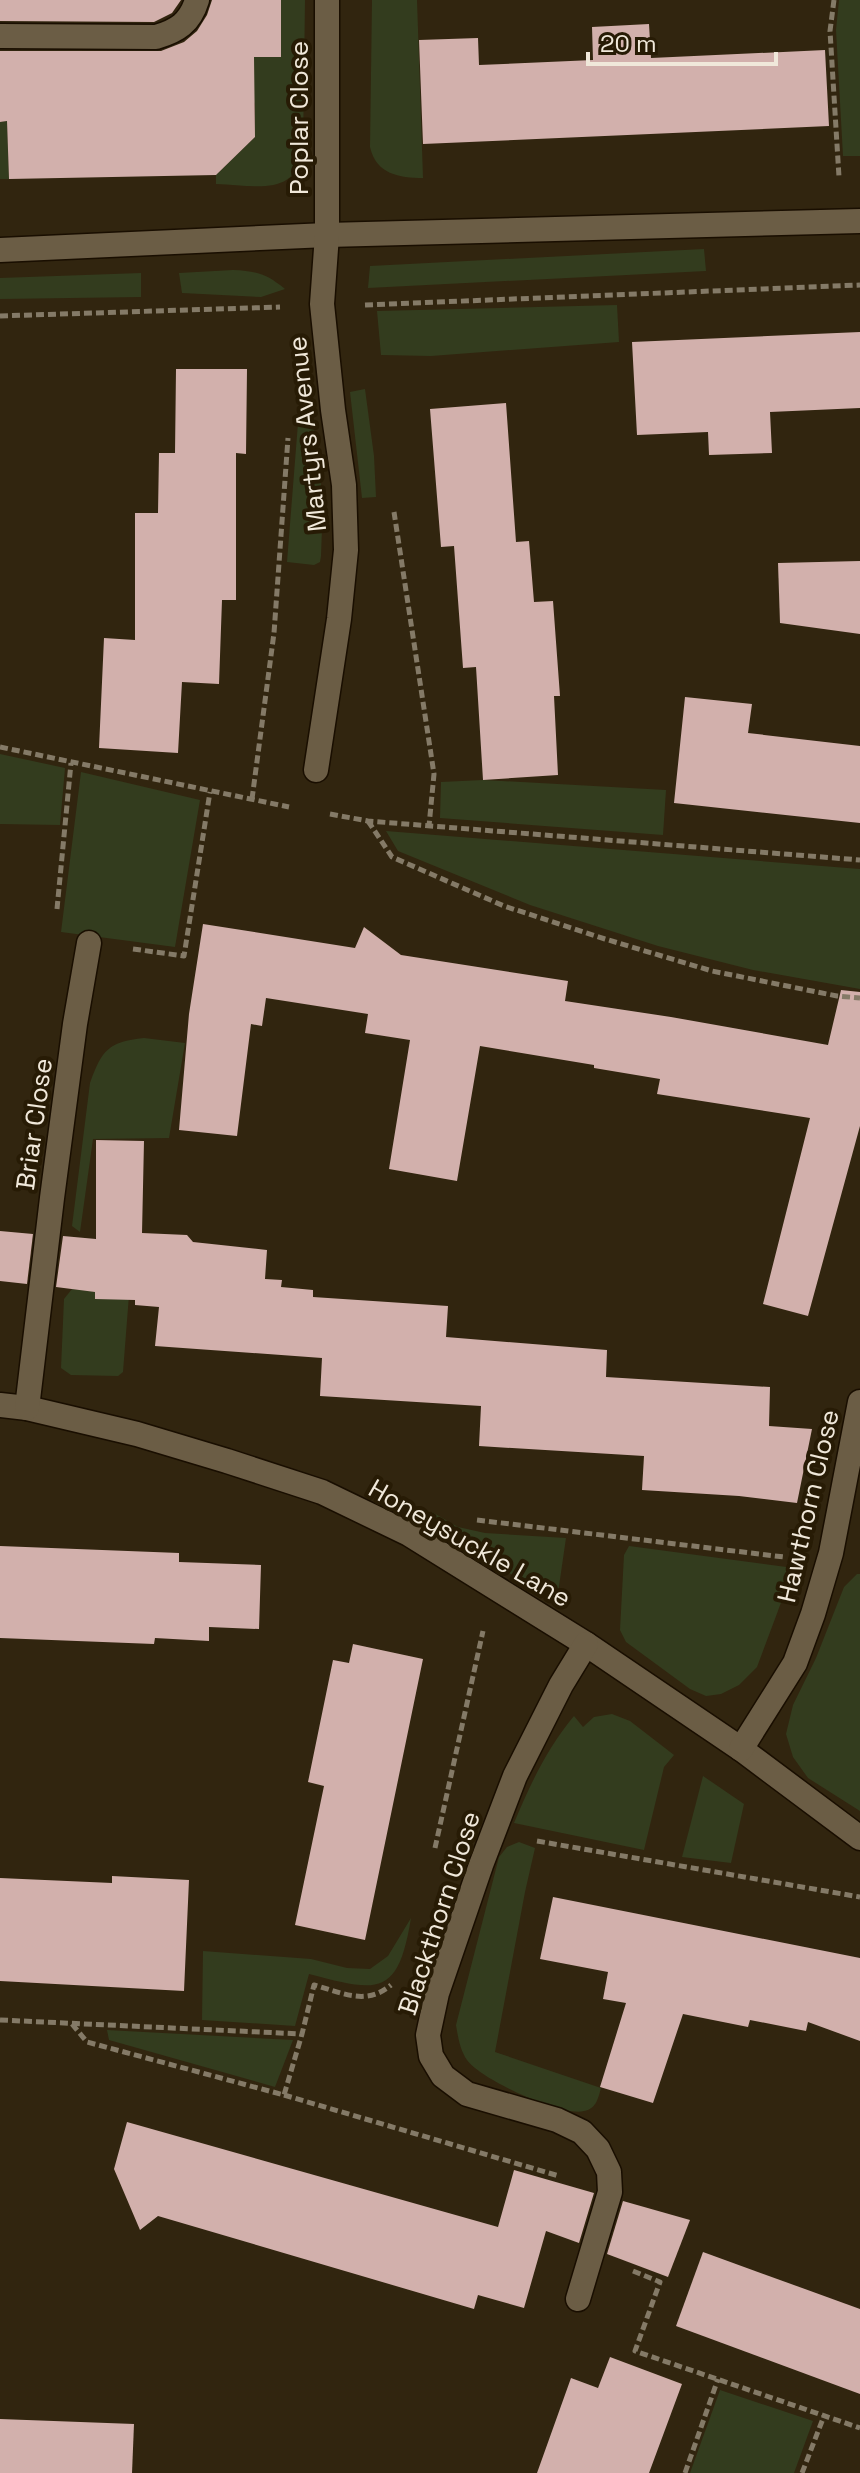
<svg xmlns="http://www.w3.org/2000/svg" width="860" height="2473" viewBox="0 0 860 2473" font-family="'Space Grotesk',sans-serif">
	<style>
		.green { fill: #333c1e }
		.building { fill: #d2b0ac }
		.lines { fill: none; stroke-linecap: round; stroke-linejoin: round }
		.minor-casing { stroke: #190e00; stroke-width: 27 }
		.path { stroke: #847a67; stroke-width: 5; stroke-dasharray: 8 4; stroke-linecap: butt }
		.minor { stroke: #6b5d45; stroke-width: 24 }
		.labels { text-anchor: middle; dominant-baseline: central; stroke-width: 8; stroke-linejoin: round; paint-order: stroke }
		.street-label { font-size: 26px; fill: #f0e8da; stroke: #271b05 }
	</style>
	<rect width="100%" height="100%" fill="#31250f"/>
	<g class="green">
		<path d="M281,0H305L303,150C296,198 254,185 216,184V175L255,137V104L229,57H281Z"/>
		<path d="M372,0H417L423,178C399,178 376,174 370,147Z"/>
		<path d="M839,0H860V156H843L836,30Z"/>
		<path d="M7,121L9,179H0V122Z"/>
		<path d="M704,249L706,271L368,288L370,266Z"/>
		<path d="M233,270C257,271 267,274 285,289L261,297L182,293L179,273Z"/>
		<path d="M141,273V297L0,299V278Z"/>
		<path d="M617,305L619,342L431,356L381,355L377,311Z"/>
		<path d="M365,389L374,456L376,497L362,498L350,392Z"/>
		<path d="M304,400L311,406L323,501L321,556L320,562L314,565L287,562L298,423L300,405Z"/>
		<path d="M0,754L65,768L60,825L0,824Z"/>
		<path d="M81,772L200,800L175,947L61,932Z"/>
		<path d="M483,780L666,790L663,835L440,818L441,782Z"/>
		<path d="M386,831L860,869V989L753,970L658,946L530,905L398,851Z"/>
		<path d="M144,1038L185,1043L169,1138L93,1139L80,1232L72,1226L90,1083C102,1050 108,1042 144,1038Z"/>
		<path d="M72,1289L129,1295L123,1372L118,1376L71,1375L61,1368L64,1299Z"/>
		<path d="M432,1512L458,1527L485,1533L566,1538L557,1600L430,1529Z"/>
		<path d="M629,1546L794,1568L757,1667L739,1685L721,1694L706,1696L690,1689L626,1642L620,1630L624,1555Z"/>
		<path d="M857,1574H860V1811L808,1778L793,1757L786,1734L793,1705L816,1658L844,1587Z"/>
		<path d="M612,1714L630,1721L674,1755L664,1767L644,1850L514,1823C530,1785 547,1748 574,1716L583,1727L594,1717Z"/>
		<path d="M703,1776L744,1804L731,1863L682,1857Z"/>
		<path d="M519,1842L535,1848L525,1892L495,2052L601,2088C598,2099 596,2109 584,2111C562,2117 480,2079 467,2060C460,2050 458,2037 456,2025L499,1857L507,1847Z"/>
		<path d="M411,1918C398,1998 378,1992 309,1974L295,2026L202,2020L203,1951L311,1959L347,1968L370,1969L388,1956Z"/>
		<path d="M107,2030L293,2040L275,2087L109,2040Z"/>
		<path d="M720,2390L813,2421L794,2473H690Z"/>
	</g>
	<g class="building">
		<path d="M0,0H181L172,13L154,22L0,21Z"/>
		<path d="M212,0H281V57H254L255,137L216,175L9,179L7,121L0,122V51H161L184,42L197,31L207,15Z"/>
		<path d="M649,24L651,58L825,50L829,126L423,144L419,40L478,38L479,65L593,60L592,27Z"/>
		<path d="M860,332V408L770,412L772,453L709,455L708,432L637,435L632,342Z"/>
		<path d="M176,369H247L246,454L236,453V600H222L219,684L182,682L178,753L99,748L104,638L135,640V513H158L159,453H175Z"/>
		<path d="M506,403L516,542L529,541L534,602L553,601L560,696H554L558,775L483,780L476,667L463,668L454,546L441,547L430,409Z"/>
		<path d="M860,561V634L780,623L778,563Z"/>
		<path d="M685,697L752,704L748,733L860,746V823L674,803Z"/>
		<path d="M203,924L355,948L364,927L401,955L568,981L565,1001L671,1017L828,1045L841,990L860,992V1126L808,1316L763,1304L810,1118L657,1094L660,1079L594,1068V1065L480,1046L457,1181L389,1169L410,1040L365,1033L368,1014L266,998L262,1026L251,1024L237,1136L179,1130L189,1014Z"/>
		<path d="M96,1140L144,1141L142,1233L187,1235L193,1242L267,1250L265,1279L282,1280L281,1287L313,1290V1297L448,1306L446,1337L607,1350L606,1377L770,1387L769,1426L812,1429L797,1503L739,1496L642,1490L644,1456L479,1446L481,1406L320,1396L322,1358L155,1346L159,1307L135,1305V1300L95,1299V1292L56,1287L63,1236L96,1239Z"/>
		<path d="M0,1231L33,1234L27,1284L0,1281Z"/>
		<path d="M0,1546L179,1553V1562L261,1565L259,1629L209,1627V1641L155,1638L154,1644L0,1638Z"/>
		<path d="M353,1644L423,1659L365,1940L295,1925L324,1786L308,1782L333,1660L349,1663Z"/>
		<path d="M112,1876L189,1880L184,1991L0,1981V1878L112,1883Z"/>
		<path d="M553,1897L860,1958V2041L808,2022L806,2031L750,2020L748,2027L683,2014L653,2103L600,2087L626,2003L603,1999L608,1972L540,1959Z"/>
		<path d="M127,2122L498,2227L514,2170L594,2193L579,2243L546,2231L524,2308L478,2295L474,2309L158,2216L140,2230L114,2169Z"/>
		<path d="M623,2201L690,2220L668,2277L607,2254Z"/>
		<path d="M703,2252L860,2309V2394L676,2326Z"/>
		<path d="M610,2357L682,2384L649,2473H537L571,2378L598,2388Z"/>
		<path d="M0,2419L134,2424L132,2473H0Z"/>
	</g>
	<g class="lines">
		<g class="minor-casing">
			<g id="minor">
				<path d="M0,36L156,37C177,31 190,23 197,0"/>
				<path d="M0,250L327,235L860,221"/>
				<path d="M316,770L339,619L346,550L344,485L333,410L322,304L327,235V0"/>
				<path d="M0,1405L27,1408L137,1434L227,1461L322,1492L409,1534L586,1644L741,1749L860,1838"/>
				<path d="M27,1408L52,1198L75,1024L89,943"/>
				<path d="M741,1749L795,1663L813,1614L831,1553L860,1402"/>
				<path d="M578,2299L610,2192L609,2172L598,2149L582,2132L557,2120L467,2094L443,2076L431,2056L428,2035L437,1993L481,1865L515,1776L561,1685L586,1644"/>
			</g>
		</g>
		<g class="path">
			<path d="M834,0L830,31L839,177"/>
			<path d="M365,305L860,285"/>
			<path d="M0,316L280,307"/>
			<path d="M394,512L434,774L429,826"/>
			<path d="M0,747L289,807"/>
			<path d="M252,799L274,633L288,438"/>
			<path d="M330,814L368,821L860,860"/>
			<path d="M368,821L392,857L504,906L605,939L712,971L837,996L860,998"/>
			<path d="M57,909L71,763"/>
			<path d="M133,949L184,956L210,792"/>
			<path d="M477,1520L784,1557"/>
			<path d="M537,1841L860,1897"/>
			<path d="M435,1848L483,1631"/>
			<path d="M0,2020L302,2034L314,1985C343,1993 366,2006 391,1985"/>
			<path d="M72,2024L87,2042L284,2095L302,2034"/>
			<path d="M284,2095L559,2176"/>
			<path d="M633,2271L660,2282L635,2351L860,2428"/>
			<path d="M685,2473L718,2379"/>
			<path d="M802,2473L824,2416"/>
		</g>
		<use href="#minor" class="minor"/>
	</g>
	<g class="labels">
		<g class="street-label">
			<text transform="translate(299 118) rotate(-90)">Poplar Close</text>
			<text transform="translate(307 434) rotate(-96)">Martyrs Avenue</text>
			<text transform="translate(34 1124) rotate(-82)">Briar Close</text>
			<text transform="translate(808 1506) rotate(-77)">Hawthorn Close</text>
			<text transform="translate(470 1543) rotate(30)">Honeysuckle Lane</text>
			<text transform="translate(439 1913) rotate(-72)">Blackthorn Close</text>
		</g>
	</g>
	<path d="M588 52v12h188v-12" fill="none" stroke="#f0e8da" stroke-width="4"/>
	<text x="600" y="52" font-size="24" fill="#f0e8da" stroke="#271b05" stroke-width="6" paint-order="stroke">20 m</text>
</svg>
